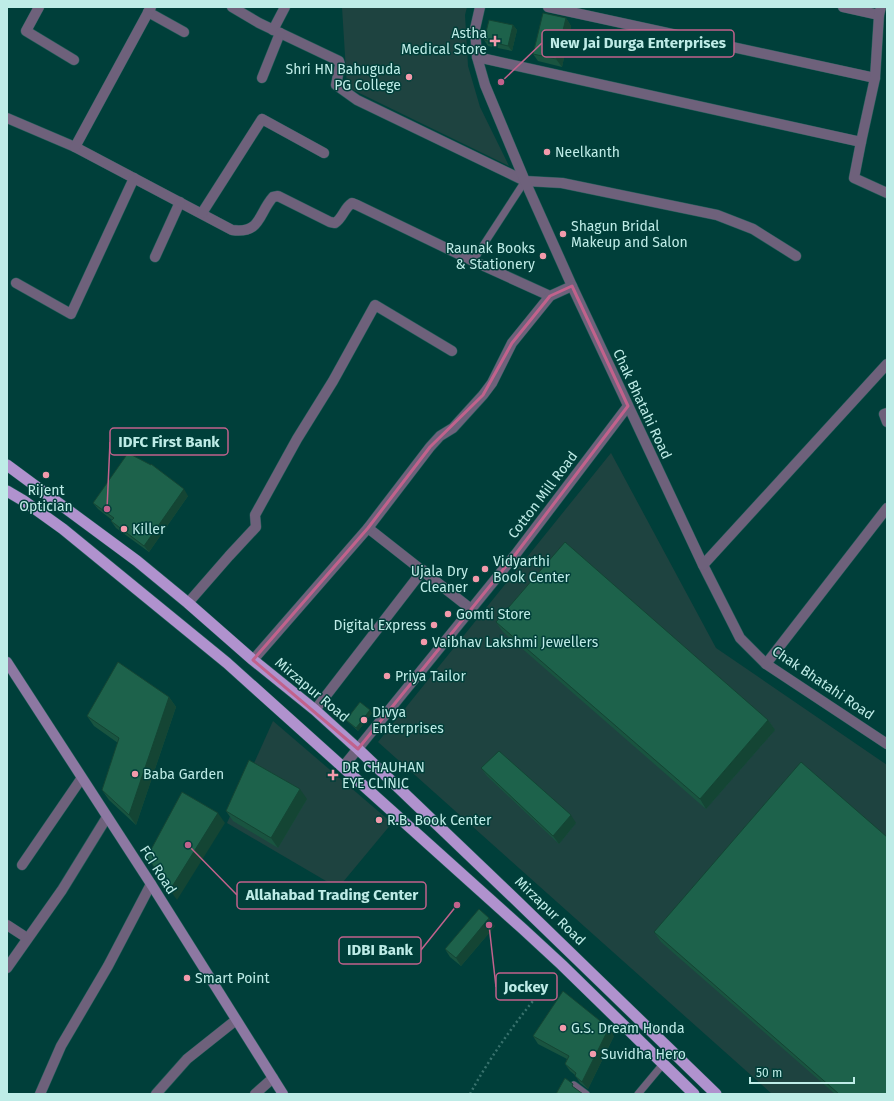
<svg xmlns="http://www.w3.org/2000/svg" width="894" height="1101" viewBox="0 0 894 1101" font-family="'Fira Sans',sans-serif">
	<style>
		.built { fill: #1e4340 }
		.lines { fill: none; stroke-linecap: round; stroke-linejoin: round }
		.service-casing { stroke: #225e59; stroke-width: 8 }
		.minor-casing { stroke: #225e59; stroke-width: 11 }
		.secondary-casing { stroke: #225e59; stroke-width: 11 }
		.trunk-casing { stroke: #225e59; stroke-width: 12 }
		.path { stroke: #39736e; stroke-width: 2.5; stroke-dasharray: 2 3; stroke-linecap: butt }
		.service { stroke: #6e617b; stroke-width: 7 }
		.minor { stroke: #6e617b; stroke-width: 10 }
		.secondary { stroke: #8d78a2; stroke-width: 10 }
		.trunk { stroke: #b092ce; stroke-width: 11 }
		.wall { fill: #195440 }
		.shaded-wall { fill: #144534 }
		.building { fill: #1d624b; stroke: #144534 }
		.marked { fill: none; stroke: #c1628c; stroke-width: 3; stroke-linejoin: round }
		.poi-dot { fill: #f39aab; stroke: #003f3a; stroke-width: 1.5 }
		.labels { text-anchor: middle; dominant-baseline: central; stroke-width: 3; stroke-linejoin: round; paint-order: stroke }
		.poi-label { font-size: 14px; fill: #beece7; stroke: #003f3a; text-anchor: start }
		.street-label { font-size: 14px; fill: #beece7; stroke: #003f3a }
		.leader { fill: none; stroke: #c1628c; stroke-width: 1.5 }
		.callout-dot { fill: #c1628c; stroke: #003f3a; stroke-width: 1.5 }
		.callout { fill: #003f3a; stroke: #c1628c; stroke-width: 1.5 }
		.callout-label { font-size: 15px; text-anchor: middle; font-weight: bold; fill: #beece7 }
	</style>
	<rect width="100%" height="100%" fill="#003f3a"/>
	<g class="built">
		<path d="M342,7H467L465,15L468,66L480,107L509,166L347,87Z"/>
		<path d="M611,453L716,648L887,765V1094H772L378,742Z"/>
		<path d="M273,721L392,823L338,888L227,823Z"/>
	</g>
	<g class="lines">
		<g class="service-casing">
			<g id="service">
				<path d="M473,261L525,181"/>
				<path d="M569,1094L574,1085L586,1094"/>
				<path d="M638,1094L663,1064"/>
			</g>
		</g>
		<g class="minor-casing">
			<g id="minor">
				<path d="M39,7L26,31L74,60"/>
				<path d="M232,7L259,23L339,61L340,65L336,85L357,100L525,181L562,183L717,215L753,229L796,256"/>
				<path d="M480,7L475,29L477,57L485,85L525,181L572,286L703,565L740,638L766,664L887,744"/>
				<path d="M548,7L875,78"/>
				<path d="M843,7L879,15"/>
				<path d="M148,12L184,32"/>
				<path d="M273,30L285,7"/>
				<path d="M477,57L861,142L875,78L879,15L881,7"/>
				<path d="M262,78L280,33"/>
				<path d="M7,118L75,147L232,230C261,234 258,214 273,197L278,196L330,222L335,223C343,218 344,208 352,203L357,205L473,261L550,296"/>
				<path d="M861,142L854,178L887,193"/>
				<path d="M75,147L151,7"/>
				<path d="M202,213L262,119L324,153"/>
				<path d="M155,257L180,202"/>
				<path d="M16,283L71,314L134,178"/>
				<path d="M887,413L884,414L887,422"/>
				<path d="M368,528L471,609"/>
				<path d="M703,565L887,364"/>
				<path d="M188,603L229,556L256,527L255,515L297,439L333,381L375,305L452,351"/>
				<path d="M253,660L368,528L430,447L440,436L453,428L483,395L492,383L512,343L550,296L572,286"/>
				<path d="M766,664L887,508"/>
				<path d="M315,710L423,570"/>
				<path d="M343,767L515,555L628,406"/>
				<path d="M22,865L81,779"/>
				<path d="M7,925L27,938"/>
				<path d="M7,968L62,890L107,817"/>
				<path d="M40,1094L61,1046L108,966L151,884"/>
				<path d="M156,1094L187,1059L236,1020"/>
				<path d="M255,1094L273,1078"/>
			</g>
		</g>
		<g class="secondary-casing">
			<path id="secondary" d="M7,662L151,884L283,1094"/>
		</g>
		<g class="trunk-casing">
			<g id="trunk">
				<path d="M7,465L137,561L188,603L253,660L315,710L358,749L519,903L716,1094"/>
				<path d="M7,491L24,501L63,529L227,663L523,929L562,965L694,1094"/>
			</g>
		</g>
		<path class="path" d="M470,1094C493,1051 524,1011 555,974"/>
		<use href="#service" class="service"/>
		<use href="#minor" class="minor"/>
		<use href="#secondary" class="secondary"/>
		<use href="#trunk" class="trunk"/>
	</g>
	<g class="wall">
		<path d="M566,18L571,26L562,67L538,61L533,54Z"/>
		<path d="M513,25L517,30L512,51L488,46L484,40Z"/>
		<path d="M188,496L149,552L116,528L111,521L112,520L98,509L93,503Z"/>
		<path d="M496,622L768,720L775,730L706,809L503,632Z"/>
		<path d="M169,697L176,707L136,825L109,800L102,790L118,743L94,726L87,716Z"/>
		<path d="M372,713L358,731L348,722L346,720Z"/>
		<path d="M481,768L576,823L559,844L487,776Z"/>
		<path d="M307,799L278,848L233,821L226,811Z"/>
		<path d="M495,926L461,966L450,957L445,949Z"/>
		<path d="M654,932L887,1094H835L661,942Z"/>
		<path d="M533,1036H614L588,1089L580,1083L575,1075L570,1071L565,1064L567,1059L538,1044Z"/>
	</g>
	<g class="shaded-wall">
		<path d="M566,18L571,26L562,67L556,59Z"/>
		<path d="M513,25L517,30L512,51L508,46Z"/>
		<path d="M184,489L188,496L149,552L144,546Z"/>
		<path d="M169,697L176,707L136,825L129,815Z"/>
		<path d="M370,710L372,713L358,731L356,728Z"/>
		<path d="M768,720L775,730L706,809L700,799Z"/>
		<path d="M300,789L307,799L278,848L271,838Z"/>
		<path d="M218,813L225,823L177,900L170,890Z"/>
		<path d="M571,815L576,823L559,844L553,836Z"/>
		<path d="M489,918L495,926L461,966L456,958Z"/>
		<path d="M609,1028L614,1036L588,1089L582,1082Z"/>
	</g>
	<g class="building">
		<path d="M543,13L566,18L556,59L533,54Z"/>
		<path d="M489,20L513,25L508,46L484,40Z"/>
		<path d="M128,453L151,465V464L184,489L144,546L111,521L114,518L93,503Z"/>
		<path d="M565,542L768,720L700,799L496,622Z"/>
		<path d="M118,662L169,697L129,815L102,790L119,738L87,716Z"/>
		<path d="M360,702L370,710L356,728L346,720Z"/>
		<path d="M499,751L571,815L553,836L481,768Z"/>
		<path d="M249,760L300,789L271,838L226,811Z"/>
		<path d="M801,762L887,837V1094H839L654,932Z"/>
		<path d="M182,792L218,813L170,890L147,857Z"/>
		<path d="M479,909L489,918L456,958L445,949Z"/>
		<path d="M563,991L609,1028L582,1082L575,1076L576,1073L565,1064L569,1056L533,1036Z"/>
		<path d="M565,1078L573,1084L572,1086L583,1094H556Z"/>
	</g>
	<path class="marked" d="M572,286L628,406L515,555L358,749L253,660L368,528L430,447L483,395L512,343L550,296Z"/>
	<g class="poi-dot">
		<path d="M493 35h4v4h4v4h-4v4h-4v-4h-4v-4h4z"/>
		<circle cx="409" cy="77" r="4"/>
		<circle cx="547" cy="152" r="4"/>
		<circle cx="563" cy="234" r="4"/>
		<circle cx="543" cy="256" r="4"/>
		<circle cx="46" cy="475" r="4"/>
		<circle cx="124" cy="529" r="4"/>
		<circle cx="485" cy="569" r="4"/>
		<circle cx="476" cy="579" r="4"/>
		<circle cx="448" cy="614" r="4"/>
		<circle cx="434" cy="625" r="4"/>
		<circle cx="424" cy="642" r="4"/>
		<circle cx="387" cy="676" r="4"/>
		<circle cx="364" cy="720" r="4"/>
		<circle cx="135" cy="774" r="4"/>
		<path d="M331 769h4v4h4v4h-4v4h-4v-4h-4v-4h4z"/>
		<circle cx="379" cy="820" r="4"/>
		<circle cx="187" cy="978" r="4"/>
		<circle cx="563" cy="1028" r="4"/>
		<circle cx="593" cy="1054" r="4"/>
	</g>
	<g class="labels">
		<g class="poi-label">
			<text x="487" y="33" text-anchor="end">Astha<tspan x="487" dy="16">Medical Store</tspan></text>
			<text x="401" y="69" text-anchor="end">Shri HN Bahuguda<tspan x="401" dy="16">PG College</tspan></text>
			<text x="555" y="152">Neelkanth</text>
			<text x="571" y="226">Shagun Bridal<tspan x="571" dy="16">Makeup and Salon</tspan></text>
			<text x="535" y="248" text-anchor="end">Raunak Books<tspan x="535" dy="16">&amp; Stationery</tspan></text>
			<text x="46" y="490" text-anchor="middle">Rijent<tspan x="46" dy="16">Optician</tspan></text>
			<text x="132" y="529">Killer</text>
			<text x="493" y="561">Vidyarthi<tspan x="493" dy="16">Book Center</tspan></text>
			<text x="468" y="571" text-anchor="end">Ujala Dry<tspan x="468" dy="16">Cleaner</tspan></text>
			<text x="456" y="614">Gomti Store</text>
			<text x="426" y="625" text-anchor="end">Digital Express</text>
			<text x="432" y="642">Vaibhav Lakshmi Jewellers</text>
			<text x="395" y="676">Priya Tailor</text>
			<text x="372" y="712">Divya<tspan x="372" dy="16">Enterprises</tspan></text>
			<text x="342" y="767">DR CHAUHAN<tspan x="342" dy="16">EYE CLINIC</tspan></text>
			<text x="143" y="774">Baba Garden</text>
			<text x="387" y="820">R.B. Book Center</text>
			<text x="195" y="978">Smart Point</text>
			<text x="571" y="1028">G.S. Dream Honda</text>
			<text x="601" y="1054">Suvidha Hero</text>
		</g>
		<g class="street-label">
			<text transform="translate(642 404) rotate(65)">Chak Bhatahi Road</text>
			<text transform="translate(543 495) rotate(-53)">Cotton Mill Road</text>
			<text transform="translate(823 683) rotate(34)">Chak Bhatahi Road</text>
			<text transform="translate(312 690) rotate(40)">Mirzapur Road</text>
			<text transform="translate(158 870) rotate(57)">FCI Road</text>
			<text transform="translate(550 911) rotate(44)">Mirzapur Road</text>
		</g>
	</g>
	<path class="leader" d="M501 82L542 43M107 509L110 442M188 845L237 895M457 905L421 950M489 925L496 987"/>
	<g class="callout-dot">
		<circle cx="501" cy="82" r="4"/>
		<circle cx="107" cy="509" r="4"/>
		<circle cx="188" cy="845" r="4"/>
		<circle cx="457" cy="905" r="4"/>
		<circle cx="489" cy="925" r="4"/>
	</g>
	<g class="callout">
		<rect x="542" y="30" width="192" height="27" rx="4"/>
		<rect x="110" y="428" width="118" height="27" rx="4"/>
		<rect x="237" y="882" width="189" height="27" rx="4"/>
		<rect x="339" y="937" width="82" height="27" rx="4"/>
		<rect x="496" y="973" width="61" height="27" rx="4"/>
	</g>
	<g class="callout-label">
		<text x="638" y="48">New Jai Durga Enterprises</text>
		<text x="169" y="447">IDFC First Bank</text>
		<text x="332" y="900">Allahabad Trading Center</text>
		<text x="380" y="955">IDBI Bank</text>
		<text x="526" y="992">Jockey</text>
	</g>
	<rect width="894" height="1101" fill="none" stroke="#beece7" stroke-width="16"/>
	<path d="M750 1077v6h104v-6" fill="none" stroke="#beece7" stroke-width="2"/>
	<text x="756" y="1077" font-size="12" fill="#beece7" stroke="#003f3a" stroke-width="3" paint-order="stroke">50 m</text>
</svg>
